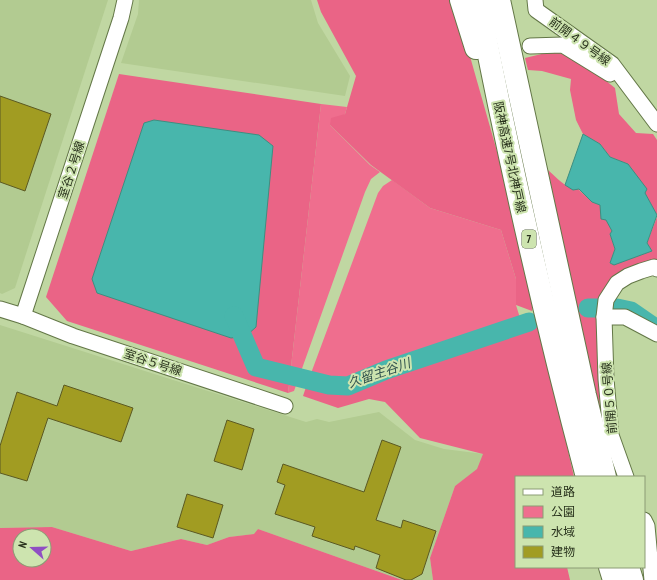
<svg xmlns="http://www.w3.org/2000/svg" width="657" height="580" viewBox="0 0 657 580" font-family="'PT Sans Narrow','Noto Sans JP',sans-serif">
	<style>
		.built { fill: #b2cb91 }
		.green { fill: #ef6e8e }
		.forest { fill: #ea6486; fill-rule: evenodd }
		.water { fill: #48b6ac; stroke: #3e8e80 }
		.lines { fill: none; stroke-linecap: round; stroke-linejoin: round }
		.river { stroke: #48b6ac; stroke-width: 19 }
		.building { fill: #a19c22; stroke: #5b5923 }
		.minor-casing { stroke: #637747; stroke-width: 17 }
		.highway-casing { stroke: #637747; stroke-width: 24 }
		.minor { stroke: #fff; stroke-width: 15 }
		.highway { stroke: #fff; stroke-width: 22 }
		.labels { text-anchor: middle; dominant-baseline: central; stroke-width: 4; stroke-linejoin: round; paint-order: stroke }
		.shield { fill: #cde4af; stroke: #596647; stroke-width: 1 }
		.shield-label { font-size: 11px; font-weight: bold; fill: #27301b }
		.street-label { font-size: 12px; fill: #27301b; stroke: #cde4af }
		.water-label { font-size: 13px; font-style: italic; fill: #31524e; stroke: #cde4af }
	</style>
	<rect width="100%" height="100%" fill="#c0d7a2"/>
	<g class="built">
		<path d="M0,0H108L15,288L2,294L0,293Z"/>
		<path d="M139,0H311L318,23L350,76L345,96L121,63L138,14Z"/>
		<path d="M0,325L306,422L317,419L329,422L379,412L415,440L444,449L484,454L478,469L455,486L430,558L433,580H402L258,529L255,534L229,537L207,545L181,539L131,551L52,527L0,528Z"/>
	</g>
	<g class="green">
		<path d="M321,104L347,107L345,114L330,125L370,165L380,172L371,179L365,192L294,391L288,393Z"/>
		<path d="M392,180L430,208L501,230L516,279V305L520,318L463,335L347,379L339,380L329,378L324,390L307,384L378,193L383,186Z"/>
	</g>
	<g class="forest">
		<path d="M317,0H454L498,155L533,304L532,311L516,305V279L501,230L430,208L371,165L330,125L331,118L345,114L356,76L321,12Z"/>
		<path d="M554,51C577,59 597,73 615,88L619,114L636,133L653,134L657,140V215L628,164L610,157L600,144L583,134L576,120L570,90L571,79L542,71L528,70L525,58Z"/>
		<path d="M119,74L321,104L288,393L67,321L46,297Z"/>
		<path d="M548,170C556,177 567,190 578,189L592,202L600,205L612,231L610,234L615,249L610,264L652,251L647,243L657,217V260L620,273L598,301L600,424Z"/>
		<path d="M539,323L574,477H516V567H567L570,580H433L430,558L455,486L477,469L483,454L420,438L385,402L369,399L338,408L303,396L307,384L327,391H349Z"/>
		<path d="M52,527L131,551L181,539L207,545L229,537L254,534L258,529L402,580H0V528ZM20,536H44V560H20Z"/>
	</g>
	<g class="water">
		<path d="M154,120L259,135L273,146L256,327L246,336L231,338L97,293L92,279L144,123Z"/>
		<path d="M583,134L600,144L610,157L628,164L647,189L645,193L657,215L647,243L652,251L614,265L610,263L615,249L610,234L612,231L606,220L601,219L600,205L592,202L579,189L573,190L565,185Z"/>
	</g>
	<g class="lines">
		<g class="river">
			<path d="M588,308H617L631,311L657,329"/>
			<path d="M234,316L256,367L329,385L348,386L386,370L529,322"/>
		</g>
	</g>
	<g class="building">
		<path d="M0,96L51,114L25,191L0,182Z"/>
		<path d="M64,385L133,408L121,442L48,418L27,481L0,473V446L17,392L57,406Z"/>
		<path d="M227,420L254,429L242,470L214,461Z"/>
		<path d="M382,440L401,447L376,520L401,528L403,520L436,531L422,574L411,580H406L376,568L380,555L355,546L354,550L312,536L315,527L275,514L285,485L277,482L283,464L364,492Z"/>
		<path d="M187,494L223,505L213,538L177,527Z"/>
	</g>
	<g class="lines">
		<g class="minor-casing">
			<g id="minor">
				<path d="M535,0L536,10L612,64L657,124"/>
				<path d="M530,46L563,45L610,74"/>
				<path d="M0,309L23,316L121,18L125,0"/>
				<path d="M23,316L73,336L285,406"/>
				<path d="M604,317H625L657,334"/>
				<path d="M626,477L611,435L606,379L604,317L606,300L617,283L628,276L641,271L654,267L657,269"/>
				<path d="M644,520L647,526L652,580"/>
			</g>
		</g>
		<g class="highway-casing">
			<g id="highway">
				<path d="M461,0L476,48"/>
				<path d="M478,0C509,160 545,319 587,477"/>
				<path d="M499,0L585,395L605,477"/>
				<path d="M610,567L614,580"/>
				<path d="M628,567L632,580"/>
			</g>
		</g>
		<use href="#minor" class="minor"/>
		<use href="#highway" class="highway"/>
	</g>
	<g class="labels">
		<rect class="shield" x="522" y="230" width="14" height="18" rx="3"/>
		<g class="shield-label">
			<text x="529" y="239">7</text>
		</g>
		<g class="street-label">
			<text transform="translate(580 41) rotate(36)">前開４９号線</text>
			<text transform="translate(510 157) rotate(78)">阪神高速7号北神戸線</text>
			<text transform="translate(71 170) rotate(-72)">室谷２号線</text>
			<text transform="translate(153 362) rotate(18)">室谷５号線</text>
			<text transform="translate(609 398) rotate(-95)">前開５０号線</text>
		</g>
		<g class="water-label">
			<text transform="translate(379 373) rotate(-19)">久留主谷川</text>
		</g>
	</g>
	<rect x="515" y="476" width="130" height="92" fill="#cde4af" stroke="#8b9c74"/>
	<rect x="523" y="489" width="20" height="6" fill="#ffffff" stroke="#8b9c74"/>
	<text x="551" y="496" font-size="12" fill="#27301b">道路</text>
	<rect x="523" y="506" width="20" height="12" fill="#ef6e8e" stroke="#8b9c74"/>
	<text x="551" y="516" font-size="12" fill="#27301b">公園</text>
	<rect x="523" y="526" width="20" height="12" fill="#48b6ac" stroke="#8b9c74"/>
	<text x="551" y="536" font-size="12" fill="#27301b">水域</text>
	<rect x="523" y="546" width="20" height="12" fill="#a19c22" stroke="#8b9c74"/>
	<text x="551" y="556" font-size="12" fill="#27301b">建物</text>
	<g transform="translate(32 548) rotate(290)"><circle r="19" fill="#cde4af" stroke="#8b9c74"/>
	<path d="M0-3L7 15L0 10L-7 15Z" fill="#8f4ec3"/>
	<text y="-6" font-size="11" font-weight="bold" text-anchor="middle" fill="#27301b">N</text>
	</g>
</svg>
